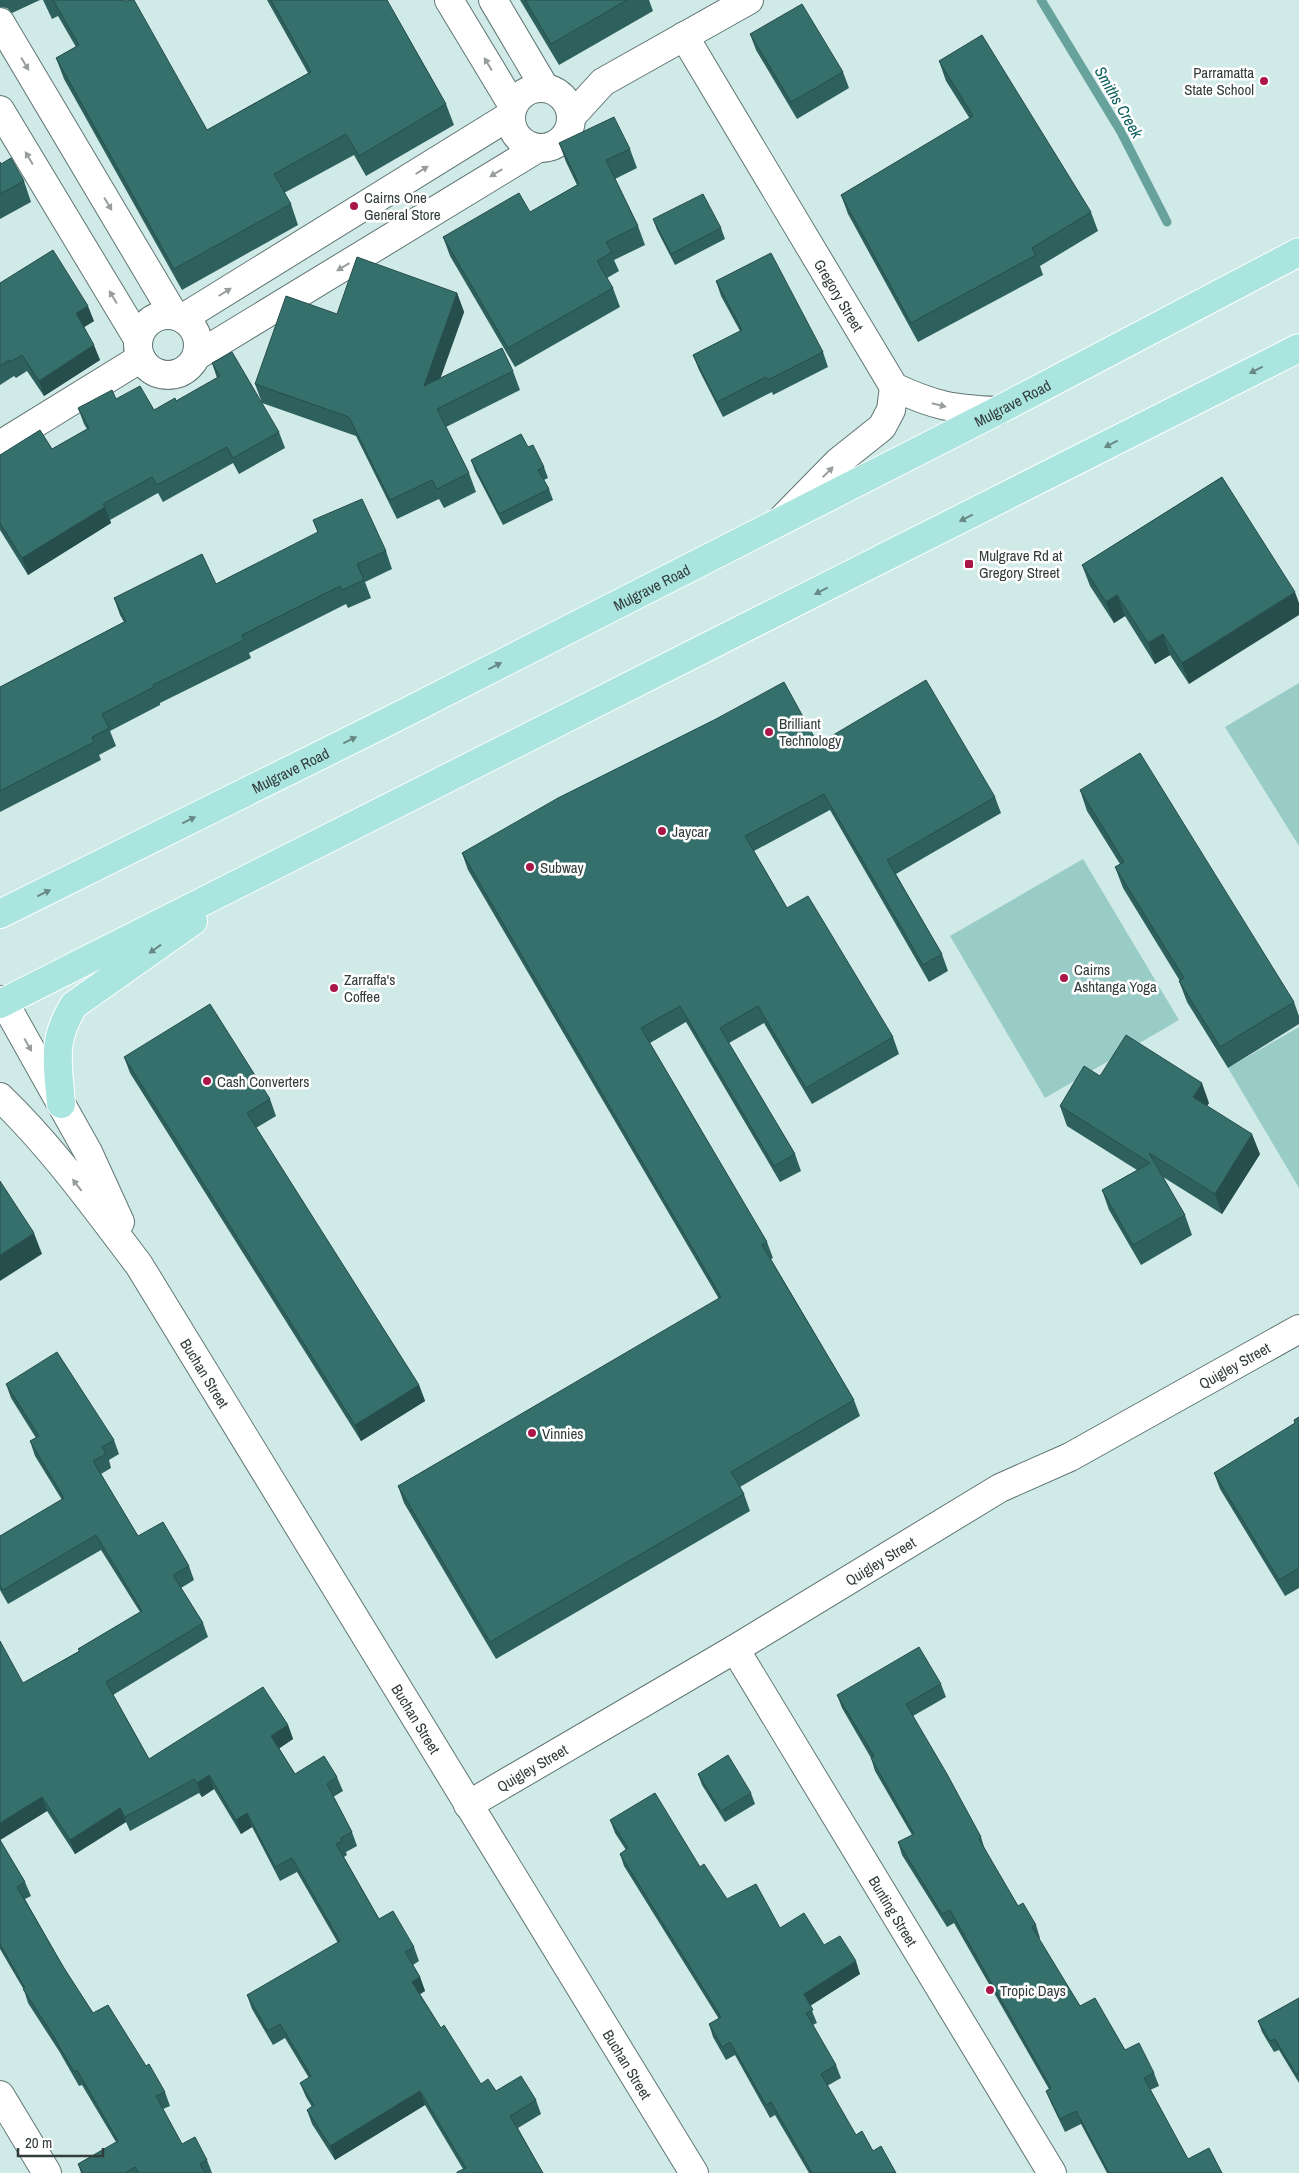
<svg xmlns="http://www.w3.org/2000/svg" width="1299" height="2173" viewBox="0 0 1299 2173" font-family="'Archivo Narrow',sans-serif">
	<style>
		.green { fill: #9accc7 }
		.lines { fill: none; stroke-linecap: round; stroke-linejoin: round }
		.stream { stroke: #67a29d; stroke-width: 9 }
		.minor-casing { stroke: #607674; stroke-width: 30 }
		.major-casing { stroke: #fff; stroke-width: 30 }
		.minor { stroke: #fff; stroke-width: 28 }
		.major { stroke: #abe5e0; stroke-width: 28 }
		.wall { fill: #2e605d }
		.shaded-wall { fill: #264e4c }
		.building { fill: #36706c; stroke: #264e4c }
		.oneway { fill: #989e9d }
		.oneway2 { fill: #688885 }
		.poi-dot { fill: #aa1648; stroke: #fff; stroke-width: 2 }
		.labels { text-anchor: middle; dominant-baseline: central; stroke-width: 5; stroke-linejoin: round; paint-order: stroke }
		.poi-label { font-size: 15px; fill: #323c3b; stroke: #fff; text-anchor: start }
		.street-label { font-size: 15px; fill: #323c3b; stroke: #fff }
		.water-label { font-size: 16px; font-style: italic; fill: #0d615c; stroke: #fff }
	</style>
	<rect width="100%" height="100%" fill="#d0eae7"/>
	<g class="green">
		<path d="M1299,683V846L1225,727Z"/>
		<path d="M1083,859L1179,1020L1045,1098L950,936Z"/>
		<path d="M1299,1027V1188L1228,1068Z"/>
	</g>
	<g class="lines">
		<path class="stream" d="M1041,0L1121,132L1167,222"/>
		<g class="minor-casing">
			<g id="minor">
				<path d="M449,0L513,106"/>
				<path d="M493,0L545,88"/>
				<path d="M0,22L174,315"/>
				<path id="s1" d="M684,36L894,387C935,406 952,409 997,411"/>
				<circle cx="541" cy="118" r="30"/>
				<path d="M0,110L138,339"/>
				<path d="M571,117L603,82L749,0"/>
				<circle cx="168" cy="345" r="30"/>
				<path d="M183,318L511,115"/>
				<path d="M198,355L538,148"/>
				<path d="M0,445L141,358"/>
				<path d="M783,518L838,462L882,427L891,410L894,387"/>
				<path d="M0,1000L4,1002L88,1152L120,1222"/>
				<path id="s2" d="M0,1097C52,1147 95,1207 139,1265L694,2173"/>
				<path id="s3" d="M735,1649L1052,2173"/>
				<path id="s4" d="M468,1805L735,1649L1000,1488L1070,1457L1299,1329"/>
				<path d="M0,2095L47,2173"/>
			</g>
		</g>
		<g class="major-casing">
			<g id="major">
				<path id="s5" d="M0,914L383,724L997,411L1299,252"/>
				<path d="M0,1004L1299,348"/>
				<path d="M61,1104C58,1063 51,1042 74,1005L193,921"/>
			</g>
		</g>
		<use href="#minor" class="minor"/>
		<use href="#major" class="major"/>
	</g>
	<g class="wall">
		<path d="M0,0H40L12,13L7,8L0,7Z"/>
		<path d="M43,0H125L207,130L308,73L267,0H387L446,104L454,125L366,176L354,155L284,193L291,204L298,225L182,290L64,79L56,58L76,47L58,16L52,19Z"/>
		<path d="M520,0H649L653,11L559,65Z"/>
		<path d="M750,34L843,72L849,88L797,119L756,50Z"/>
		<path d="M939,61L1091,212L1098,231L1040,266L1043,275L918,342L848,214L841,195L970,119L946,81Z"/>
		<path d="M559,143L630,149L637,168L615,179L638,226L645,245L614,260L619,271L607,278L613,288L620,307L515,367L450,256L443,237L530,212L577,185L566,162Z"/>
		<path d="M0,162L1,164L24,181L31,202L0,219Z"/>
		<path d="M653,219L721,228L725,239L675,265L657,230Z"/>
		<path d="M716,281L823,352L828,367L773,395L772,392L723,417L699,370L693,355L740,331L721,296Z"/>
		<path d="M0,283L94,321L84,327L100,360L44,396L27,371L16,378L14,376L0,385Z"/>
		<path d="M457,293L464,312L440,378L513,371L520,390L446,427L469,473L476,492L444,508L439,499L397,519L356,436L262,403L255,384L337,314Z"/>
		<path d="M212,363L279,432L285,448L239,474L233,463L163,502L158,493L110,520L111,523L28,575L0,530V455L52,449L87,429L84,424L78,408L116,399L154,410L176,401L217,378Z"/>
		<path d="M528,447L544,467L548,478L544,480L549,489L553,500L503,525L475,471L471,460Z"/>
		<path d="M1222,477L1189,684L1170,655L1155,664L1125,616L1114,623L1090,586L1082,565Z"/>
		<path d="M313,520L386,551L392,569L365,582L371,598L348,608L346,604L249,653L251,658L160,703V705L110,731L116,746L99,755L101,760L0,812V687L124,622L120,615L114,598L216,584L318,533Z"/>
		<path d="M818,744L995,797L1001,813L896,874L942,954L948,971L929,982L830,810L754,851L787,908L893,1037L899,1054L812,1104L764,1023L729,1043L795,1154L801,1171L780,1182L686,1022L650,1043L767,1242L773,1258L771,1259L854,1400L860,1416L740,1487L744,1494L750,1511L496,1659L404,1503L398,1486L719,1299L468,870L462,853Z"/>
		<path d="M1080,790L1294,1002L1299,1016V1024L1228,1068L1187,1002L1179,981H1180L1123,888L1115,867L1120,864L1087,811Z"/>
		<path d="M124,1057L270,1099L276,1116L256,1128L419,1385L425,1401L361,1441L130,1073Z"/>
		<path d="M1100,1076L1209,1103L1207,1106L1260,1154L1222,1214L1163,1177L1185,1215L1192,1235L1141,1265L1109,1210L1102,1190L1137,1170L1067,1126L1060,1106Z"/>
		<path d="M6,1384L114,1440L119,1454L109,1460L111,1468L101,1474L138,1536L189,1566L194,1580L181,1588L203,1623L208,1637L113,1695L149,1759L288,1725L293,1739L279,1748L295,1774L337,1777L343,1791L333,1797L352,1832L357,1846L346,1852L347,1855L344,1857L379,1919L414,1947L419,1961L413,1965L420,1977L425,1991L420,1994L441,2028L481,2084L496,2091L536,2100L541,2114L518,2128L543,2173L463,2169L425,2105L335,2160L312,2124L307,2110L312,2107L306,2097L300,2083L309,2078L285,2038L273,2045L252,2009L247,1995L338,1943L297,1872L280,1881L252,1827L241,1834L214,1789L202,1797L199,1793L130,1831L126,1822L75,1854L47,1811L0,1840L23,1683L79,1651L78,1649L140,1612L101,1550L8,1604L0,1590V1536L62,1500L35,1456L30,1441L36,1438L11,1398Z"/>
		<path d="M1299,1417V1588L1285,1596L1220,1489L1214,1473L1295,1424L1294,1420Z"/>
		<path d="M941,1684L946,1697L913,1716L981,1837L985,1850L1018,1906L1036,1925L1040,1938L1039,1939L1080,2006L1125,2050L1154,2073L1159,2086L1150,2090L1188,2159L1222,2173H1107L1081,2124L1065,2132L1051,2103L1046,2091L1049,2089L954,1923L947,1927L902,1855L898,1842L912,1835L875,1771L871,1758L842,1708L837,1695Z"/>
		<path d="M698,1774L751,1793L755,1804L725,1822L702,1785Z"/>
		<path d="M610,1820L700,1867L727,1899L780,1928L824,1945L860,1974L810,2006L817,2023L813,2025L836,2065L841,2078L827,2086L856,2135L896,2173H809L775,2115L770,2118L735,2055L726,2060L713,2037L709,2024L719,2019L624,1866L620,1854L626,1850L615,1833Z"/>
		<path d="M0,1840L25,1882L31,1896L25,1899L64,1968L93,2013L146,2066L165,2092L170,2106L163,2109L182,2144L207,2160L212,2173H81L78,2164L116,2142L82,2085L79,2086L59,2051L28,2003L24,1990L0,1949Z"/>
		<path d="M1299,1998V2083L1279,2050L1274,2052L1262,2032L1258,2021Z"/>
	</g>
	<g class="shaded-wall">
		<path d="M457,293L464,312L431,405L424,386Z"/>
		<path d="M88,306L94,321L81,329L76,313Z"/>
		<path d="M94,345L100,360L44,396L39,381Z"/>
		<path d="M105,507L111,523L28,575L22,558Z"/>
		<path d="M1295,592L1299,603V615L1189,684L1182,663Z"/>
		<path d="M1117,595L1125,616L1114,623L1106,602Z"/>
		<path d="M1163,634L1170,655L1155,664L1148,643Z"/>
		<path d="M1202,1083L1209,1103L1200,1117L1193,1097Z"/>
		<path d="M1252,1134L1260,1154L1222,1214L1215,1194Z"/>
		<path d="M34,1233L42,1254L0,1281V1255Z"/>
		<path d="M419,1385L425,1401L361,1441L355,1425Z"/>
		<path d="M288,1725L293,1739L277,1750L271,1736Z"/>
		<path d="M209,1775L214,1789L202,1797L197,1783Z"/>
		<path d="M42,1797L47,1811L0,1840V1823Z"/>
		<path d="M120,1808L126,1822L75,1854L70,1840Z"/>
		<path d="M247,1813L252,1827L241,1834L236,1820Z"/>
		<path d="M856,1961L860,1974L808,2007L804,1994Z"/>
		<path d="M420,1977L425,1991L417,1996L412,1982Z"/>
		<path d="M420,2091L425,2105L335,2160L330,2146Z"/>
	</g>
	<g class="building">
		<path d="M53,0H125V1L134,0L207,130L311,72L271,0H387L446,104L359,156L346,134L274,174L291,204L174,269L56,58L79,45Z"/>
		<path d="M525,0H627L551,44Z"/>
		<path d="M802,4L843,72L791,102L750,34Z"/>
		<path d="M982,35L1091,212L1032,248L1036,255L911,323L841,195L973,116L939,61Z"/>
		<path d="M614,117L630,149L606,160L638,226L606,242L612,252L597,261L613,288L508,348L443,237L519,193L530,212L579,184L559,143Z"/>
		<path d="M11,158L24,181L0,194V162L1,164Z"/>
		<path d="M703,194L721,228L671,254L653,219Z"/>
		<path d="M53,250L88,306L76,313L94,345L39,381L22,355L10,362L9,360L0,366V283Z"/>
		<path d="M771,253L823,352L768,380L766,377L717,402L693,355L742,330L716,281Z"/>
		<path d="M357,257L457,293L424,386L502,348L513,371L437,409L469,473L437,489L432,480L390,500L349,417L255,384L286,296L337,314Z"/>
		<path d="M232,352L279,432L233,458L227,447L157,485L152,477L103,504L105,507L22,558L0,523V455L40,430L52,449L89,428L78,408L112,390L116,399L140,386L154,410L175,398L176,401L220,376L212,363Z"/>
		<path d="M521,434L528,447L533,445L544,467L538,470L549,489L499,514L471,460Z"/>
		<path d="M1222,477L1295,592L1182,663L1163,634L1148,643L1117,595L1106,602L1082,565Z"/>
		<path d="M362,499L386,551L357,564L364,580L342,590L340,586L242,635L244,640L153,685L154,687L102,714L109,728L92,737L94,742L0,791V687L126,621L114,598L202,554L216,584L318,532L313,520Z"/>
		<path d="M926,680L995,797L887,860L942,954L923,965L824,794L745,836L787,908L808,896L893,1037L806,1088L758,1006L720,1028L795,1154L774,1166L680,1006L641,1028L767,1242L762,1245L854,1400L731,1472L744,1494L490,1642L398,1486L721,1297L462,853L558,798L716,719L784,682L818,744Z"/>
		<path d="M1140,753L1294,1002L1220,1047L1179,981L1184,978L1115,867L1124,862L1080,790Z"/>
		<path d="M210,1004L270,1099L247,1113L419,1385L355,1425L124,1057Z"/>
		<path d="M1126,1035L1202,1083L1193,1097L1252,1134L1215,1194L1149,1153L1185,1215L1133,1245L1102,1190L1150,1163L1060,1106L1084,1066L1100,1076Z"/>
		<path d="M0,1181L34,1233L0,1255Z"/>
		<path d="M57,1352L114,1440L102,1447L106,1454L93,1461L138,1536L163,1522L189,1566L173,1575L203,1623L106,1682L149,1759L263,1687L288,1725L271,1736L295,1774L324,1756L337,1777L327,1784L352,1832L341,1838L342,1841L336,1844L379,1919L393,1911L414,1947L405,1952L420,1977L412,1982L441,2028L444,2025L481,2084L488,2079L496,2091L521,2076L536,2100L510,2116L543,2173H457V2172L466,2168L420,2091L330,2146L307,2110L314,2105L300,2083L311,2076L280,2024L268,2031L247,1995L340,1941L292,1858L275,1867L247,1813L236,1820L209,1775L197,1783L194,1779L125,1817L120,1808L70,1840L42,1797L0,1823V1641L23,1683L80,1651L78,1649L142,1611L96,1535L3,1590L0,1585V1536L64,1498L30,1441L39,1436L6,1384Z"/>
		<path d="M1299,1417V1568L1279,1580L1214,1473L1295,1423L1294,1420Z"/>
		<path d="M919,1647L941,1684L906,1704L947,1774L981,1837L979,1839L1018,1906L1023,1903L1036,1925L1032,1927L1080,2006L1095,1998L1125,2050L1139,2043L1154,2073L1144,2078L1188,2159L1209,2148L1222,2173H1109L1076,2111L1060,2119L1046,2091L1051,2088L950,1910L942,1914L898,1842L914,1834L871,1758L874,1756L837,1695Z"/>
		<path d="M728,1755L751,1793L721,1811L698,1774Z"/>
		<path d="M655,1793L700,1867L704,1864L727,1899L756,1884L780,1928L804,1913L824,1945L840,1936L856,1961L804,1994L813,2010L806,2013L836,2065L821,2074L856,2135L862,2131L873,2151L881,2146L896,2173H812L771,2102L766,2105L730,2042L722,2047L709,2024L721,2017L620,1854L628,1848L610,1820Z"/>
		<path d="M0,1840L25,1882L17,1887L64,1968L93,2013L108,2005L146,2066L149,2064L165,2092L156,2096L182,2144L195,2137L207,2160L200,2164L205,2173H139L135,2167L125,2173H83L78,2164L118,2141L77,2070L74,2072L54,2037L23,1989L25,1988L0,1944Z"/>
		<path d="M1299,1998V2073L1296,2074L1275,2039L1270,2041L1258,2021Z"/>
	</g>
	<defs><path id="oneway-solid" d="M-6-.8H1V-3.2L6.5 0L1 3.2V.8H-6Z" transform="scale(1.25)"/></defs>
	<g class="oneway">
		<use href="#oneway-solid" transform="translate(25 64) rotate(59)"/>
		<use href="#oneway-solid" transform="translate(488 64) rotate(-121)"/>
		<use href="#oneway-solid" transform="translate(29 158) rotate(-121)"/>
		<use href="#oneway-solid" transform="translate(422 170) rotate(-32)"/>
		<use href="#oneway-solid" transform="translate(496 173) rotate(149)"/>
		<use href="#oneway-solid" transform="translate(108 204) rotate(59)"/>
		<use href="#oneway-solid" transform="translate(343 267) rotate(149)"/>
		<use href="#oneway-solid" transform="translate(225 292) rotate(-32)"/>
		<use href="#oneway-solid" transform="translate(113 297) rotate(-121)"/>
		<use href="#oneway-solid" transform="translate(939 405) rotate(14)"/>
		<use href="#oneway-solid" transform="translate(828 472) rotate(-45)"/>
		<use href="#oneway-solid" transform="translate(28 1045) rotate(61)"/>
		<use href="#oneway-solid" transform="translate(77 1185) rotate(-128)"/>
	</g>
	<g class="oneway2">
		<use href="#oneway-solid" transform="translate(1256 370) rotate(153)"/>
		<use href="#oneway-solid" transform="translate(1111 444) rotate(153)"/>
		<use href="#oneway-solid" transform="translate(966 518) rotate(153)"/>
		<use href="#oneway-solid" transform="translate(821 591) rotate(153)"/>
		<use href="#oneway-solid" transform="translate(495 666) rotate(-27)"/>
		<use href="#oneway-solid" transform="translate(350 740) rotate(-26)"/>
		<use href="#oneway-solid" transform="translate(189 820) rotate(-26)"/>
		<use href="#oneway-solid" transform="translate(44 893) rotate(-26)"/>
		<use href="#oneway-solid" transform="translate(155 949) rotate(144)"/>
	</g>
	<g class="poi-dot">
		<circle cx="1264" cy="81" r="5"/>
		<circle cx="354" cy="206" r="5"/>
		<rect x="964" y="559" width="10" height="10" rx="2.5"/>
		<circle cx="769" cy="732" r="5"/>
		<circle cx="662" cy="831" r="5"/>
		<circle cx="530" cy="867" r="5"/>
		<circle cx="1064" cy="978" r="5"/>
		<circle cx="334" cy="988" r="5"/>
		<circle cx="207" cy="1081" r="5"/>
		<circle cx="532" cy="1433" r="5"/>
		<circle cx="990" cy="1990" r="5"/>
	</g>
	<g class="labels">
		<g class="poi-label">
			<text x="1254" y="72" text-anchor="end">Parramatta<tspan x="1254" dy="17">State School</tspan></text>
			<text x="364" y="197">Cairns One<tspan x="364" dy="17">General Store</tspan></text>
			<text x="979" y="555">Mulgrave Rd at<tspan x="979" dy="17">Gregory Street</tspan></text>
			<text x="779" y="723">Brilliant<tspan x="779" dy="17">Technology</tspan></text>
			<text x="672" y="831">Jaycar</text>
			<text x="540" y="867">Subway</text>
			<text x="1074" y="969">Cairns<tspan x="1074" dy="17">Ashtanga Yoga</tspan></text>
			<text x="344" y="979">Zarraffa's<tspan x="344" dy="17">Coffee</tspan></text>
			<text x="217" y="1081">Cash Converters</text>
			<text x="542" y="1433">Vinnies</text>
			<text x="1000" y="1990">Tropic Days</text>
		</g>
		<g class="street-label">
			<text stroke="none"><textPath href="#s1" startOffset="302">Gregory Street</textPath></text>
			<text stroke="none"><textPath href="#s5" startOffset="1134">Mulgrave Road</textPath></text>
			<text stroke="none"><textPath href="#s5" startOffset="729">Mulgrave Road</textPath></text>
			<text stroke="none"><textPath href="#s5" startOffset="324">Mulgrave Road</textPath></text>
			<text stroke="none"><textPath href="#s4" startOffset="884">Quigley Street</textPath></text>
			<text stroke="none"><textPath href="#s2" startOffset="345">Buchan Street</textPath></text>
			<text stroke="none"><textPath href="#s4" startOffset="479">Quigley Street</textPath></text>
			<text stroke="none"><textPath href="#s2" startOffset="750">Buchan Street</textPath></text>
			<text stroke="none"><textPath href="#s4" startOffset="74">Quigley Street</textPath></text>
			<text stroke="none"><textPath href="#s3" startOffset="306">Bunting Street</textPath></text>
			<text stroke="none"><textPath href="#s2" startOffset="1155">Buchan Street</textPath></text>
		</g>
		<g class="water-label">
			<text transform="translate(1119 102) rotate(60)">Smiths Creek</text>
		</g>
	</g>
	<path d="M18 2148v8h85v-8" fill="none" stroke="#323c3b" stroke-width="2.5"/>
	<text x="25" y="2148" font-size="15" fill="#323c3b" stroke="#ffffff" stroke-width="4" paint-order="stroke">20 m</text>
</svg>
